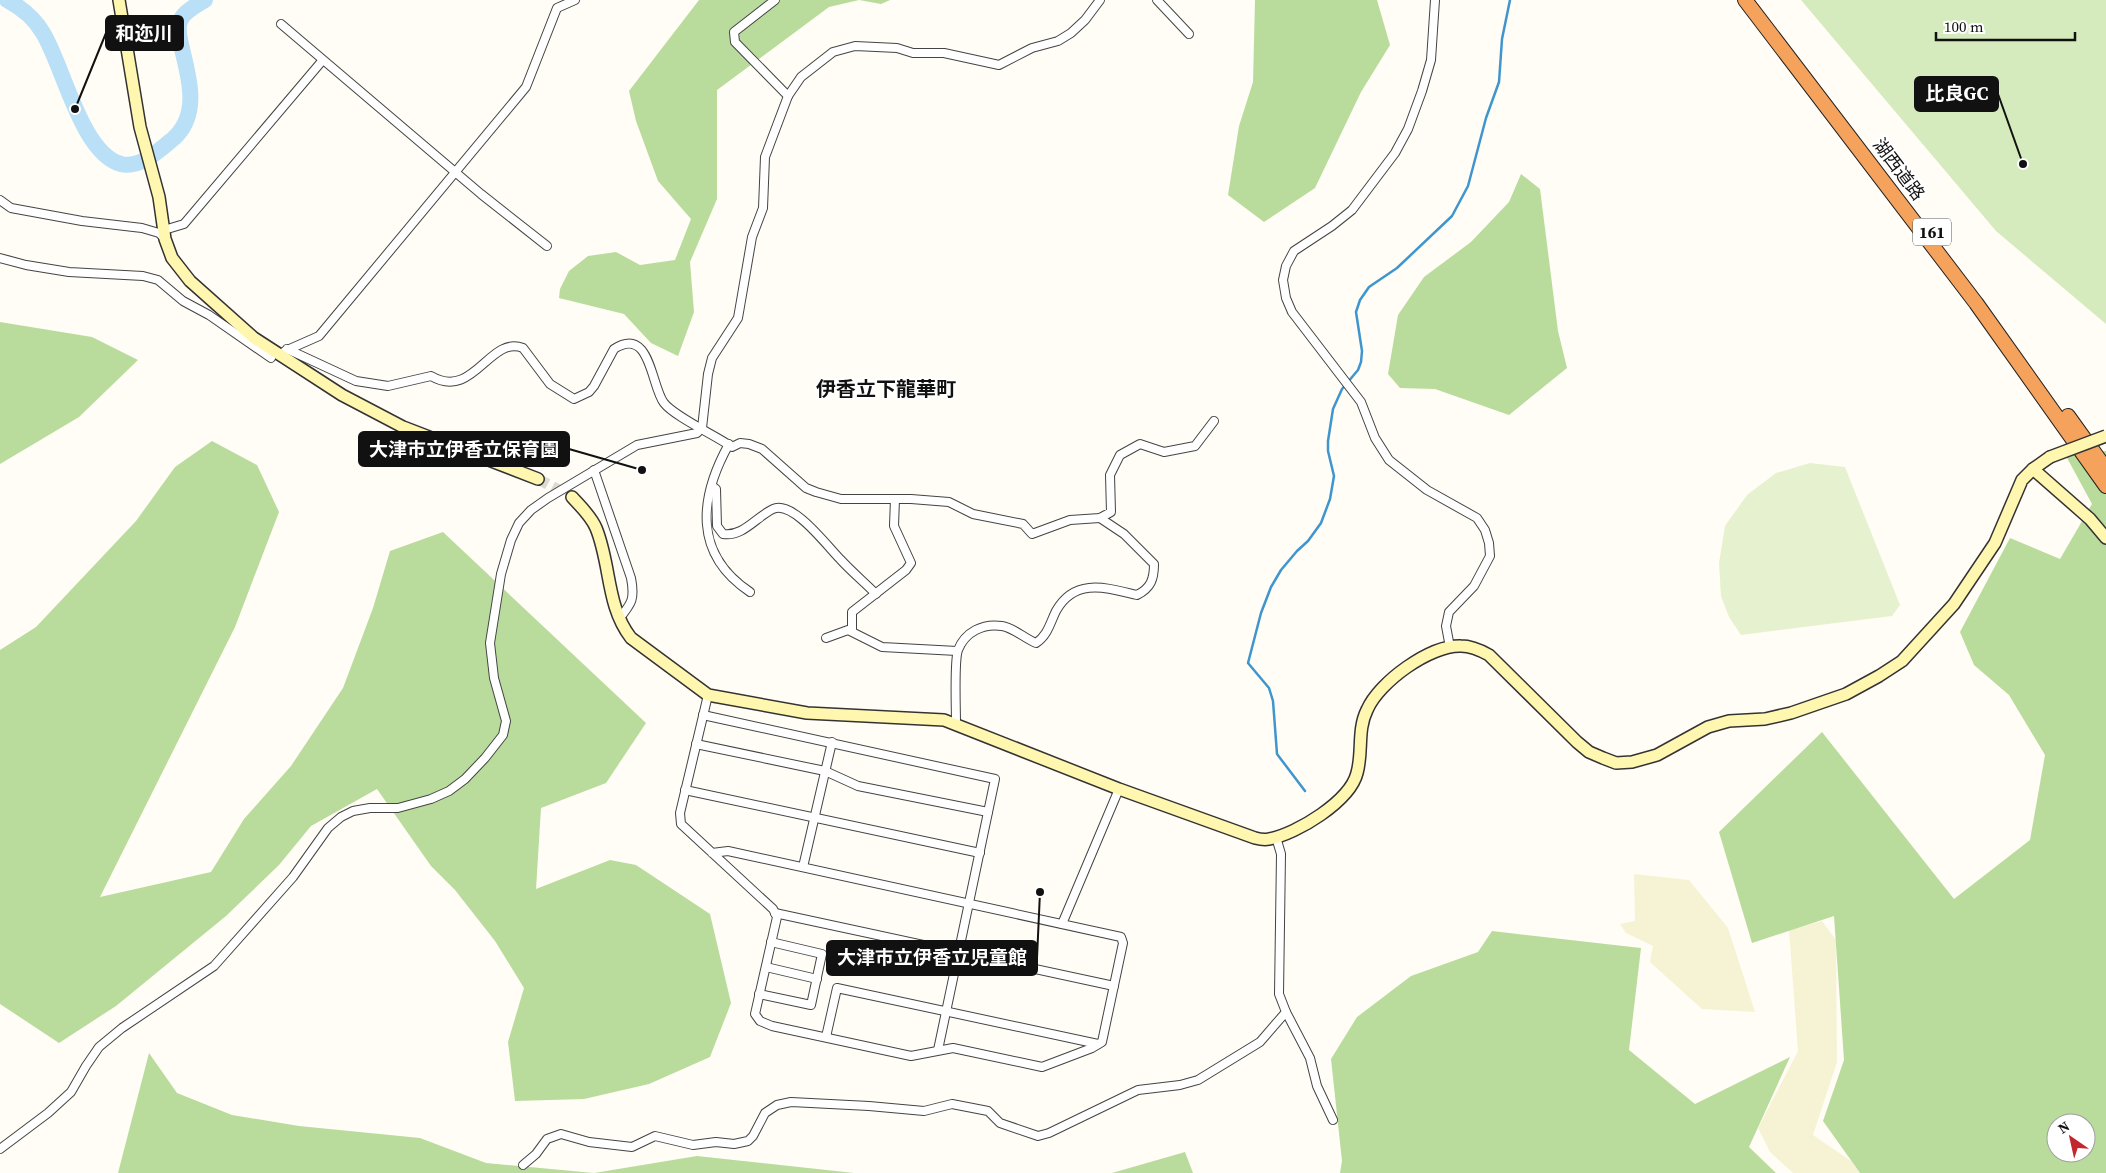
<svg xmlns="http://www.w3.org/2000/svg" width="2106" height="1173" viewBox="0 0 2106 1173" font-family="'Source Serif 4','Noto Sans JP',serif">
	<style>
		.farmland { fill: #f6f3d4 }
		.green { fill: #d5ebbd }
		.forest { fill: #b9dc9c; fill-rule: evenodd }
		.pitch { fill: #e6f2cf }
		.lines { fill: none; stroke-linecap: round; stroke-linejoin: round }
		.stream { stroke: #3f96cf; stroke-width: 2.5 }
		.river { stroke: #b9e0f7; stroke-width: 16 }
		.secondary-tunnel { stroke: #dbdad3; stroke-width: 11; stroke-dasharray: 11 5.5; stroke-linecap: butt }
		.street-casing { stroke: #444; stroke-width: 10 }
		.secondary-casing { stroke: #333; stroke-width: 14 }
		.highway-casing { stroke: #222; stroke-width: 16 }
		.street { stroke: #fff; stroke-width: 8 }
		.secondary { stroke: #fff6b0; stroke-width: 11 }
		.highway { stroke: #f5a25d; stroke-width: 14 }
		.secondary-bridge-casing { stroke: #333; stroke-width: 14; stroke-linecap: butt }
		.secondary-bridge { stroke: #fff6b0; stroke-width: 11 }
		.labels { text-anchor: middle; dominant-baseline: central; stroke-width: 5; stroke-linejoin: round; paint-order: stroke }
		.shield { fill: #fff; stroke: #585858; stroke-width: 1 }
		.shield-label { font-size: 16px; font-weight: bold; fill: #111 }
		.street-label { font-size: 18px; fill: #111; stroke: #fff }
		.quarter-label { font-size: 20px; font-weight: bold; fill: #111; stroke: #fff }
		.leader { fill: none; stroke: #111; stroke-width: 2 }
		.callout-dot { fill: #111; stroke: #fff; stroke-width: 2 }
		.callout { fill: #111; stroke: #111; stroke-width: 2 }
		.callout-label { font-size: 19px; text-anchor: middle; font-weight: bold; fill: #fff }
	</style>
	<rect width="100%" height="100%" fill="#fffdf5"/>
	<g class="farmland">
		<path d="M1634,874L1689,880L1728,928L1755,1012L1702,1009L1650,962L1653,946L1626,933L1620,924L1635,921Z"/>
		<path d="M1822,921L1836,940L1837,1062L1813,1135L1851,1161L1860,1173H1793L1770,1152L1758,1128L1798,1051L1789,930Z"/>
	</g>
	<path class="green" d="M1801,0H2106V324L1996,231Z"/>
	<g class="forest">
		<path d="M699,0H890L881,4L859,0L829,7L717,90V199L690,262L694,312L678,356L651,343L624,314L559,298L560,289L569,271L588,256L616,252L640,265L675,260L691,219L658,181L636,121L629,91Z"/>
		<path d="M1255,0H1377L1390,45L1361,92L1315,188L1264,222L1228,195L1239,126L1253,82Z"/>
		<path d="M1521,174L1540,189L1558,331L1567,368L1509,415L1435,389L1400,388L1388,374L1398,315L1424,277L1471,242L1509,202Z"/>
		<path d="M0,322L92,337L138,360L79,417L0,464Z"/>
		<path d="M212,441L257,465L279,512L235,627L100,897L211,872L244,819L291,766L343,688L373,608L390,551L443,532L646,723L606,783L541,808L536,889L610,860L636,865L710,914L731,1003L710,1057L649,1084L584,1099L515,1101L508,1042L524,988L495,941L455,890L431,866L377,789L311,826L279,865L226,916L116,1006L59,1043L0,1004V650L36,627L136,521L175,467Z"/>
		<path d="M2106,451V1173H1860L1823,1121L1844,1060L1834,916L1752,943L1719,832L1822,732L1954,899L2030,840L2045,755L2009,695L1974,665L1960,632L2010,538L2060,559L2092,504L2066,456ZM2056,1123H2086V1153H2056Z"/>
		<path d="M1492,931L1641,948L1629,1050L1695,1104L1790,1057L1749,1147L1776,1173H1340L1342,1161L1331,1059L1357,1017L1411,976L1478,952Z"/>
		<path d="M149,1053L177,1093L232,1115L299,1126L420,1138L486,1163L594,1173L697,1156L854,1173H118Z"/>
		<path d="M1185,1152L1193,1173H1112Z"/>
	</g>
	<path class="pitch" d="M1810,463L1845,467L1900,605L1892,616L1741,635L1729,617L1721,596L1719,563L1725,526L1747,495L1776,473Z"/>
	<g class="lines">
		<path class="stream" d="M1305,791L1277,754L1273,701L1269,688L1248,663L1261,613L1271,587L1281,570L1297,551L1308,541L1321,523L1330,499L1334,476L1328,451V441L1333,409L1342,389L1358,370L1361,362L1362,351L1356,312L1360,300L1369,287L1397,268L1452,216L1468,186L1486,118L1499,82L1502,39L1510,0"/>
		<path class="river" d="M7,0C22,8 35,19 43,33C63,65 81,153 121,164C140,169 161,149 174,138C200,114 189,78 182,49C180,39 176,28 181,19C185,11 197,5 205,0"/>
		<path class="secondary-tunnel" d="M538,479L572,497"/>
		<g class="street-casing">
			<g id="street">
				<path d="M1157,0L1189,34"/>
				<path d="M1435,0L1431,60L1422,91L1408,129L1395,153L1352,210L1332,226L1294,251L1286,266L1283,280L1286,298L1292,312L1361,402L1375,438L1389,460L1427,490L1477,518L1485,530L1489,543L1490,556L1474,586L1449,612L1446,626L1449,642"/>
				<path d="M281,24L481,194L547,246"/>
				<path d="M788,96L801,77L833,52L855,46L897,48L913,53H944L999,65L1032,48L1058,41L1071,33L1085,20L1100,0"/>
				<path d="M0,200L11,208L82,221L142,228L159,233L165,239"/>
				<path d="M164,230L184,224L322,61"/>
				<path d="M0,258L26,265L69,272L143,276L158,280L183,301L209,315L271,358"/>
				<path d="M287,349L356,381L388,386L431,376C474,401 489,335 523,348L550,384L574,399L589,392L594,386L614,349C651,325 651,387 664,403C675,417 715,435 732,447L740,443L749,444L762,449L806,488L816,492L841,499H911L949,502L973,514L1023,524L1032,534L1070,520L1100,518L1111,512L1110,475L1120,455L1140,444L1164,452L1195,446L1214,421"/>
				<path d="M285,351L319,336L526,87L557,8L575,0"/>
				<path d="M729,444C699,498 693,554 750,592"/>
				<path d="M594,470L631,578C635,599 632,603 619,619"/>
				<path d="M712,486L716,489L717,526L723,534C743,537 756,517 773,509C793,500 827,546 840,559C851,571 864,582 876,594"/>
				<path d="M852,631V612L906,570L911,563L894,526L895,499"/>
				<path d="M826,638L848,630L882,647L957,651"/>
				<path d="M708,695L680,813L681,824L773,909L777,917L755,1014L760,1021L772,1026L911,1056L953,1048L1042,1067L1092,1048L1102,1042L1123,943L1121,937L728,851L712,853"/>
				<path d="M703,715L995,779L938,1050"/>
				<path d="M956,723C956,708 954,661 958,650C965,632 983,623 1002,626C1014,628 1024,638 1036,643C1048,635 1050,623 1056,611C1075,577 1107,588 1137,595C1151,588 1154,579 1154,564L1124,534L1100,518"/>
				<path d="M696,744L825,771L858,786L988,812"/>
				<path d="M685,790L980,853"/>
				<path d="M803,867L832,742"/>
				<path d="M775,913L1114,986"/>
				<path d="M1062,924L1119,789"/>
				<path d="M766,967L817,979"/>
				<path d="M759,994L811,1005L822,954L771,942"/>
				<path d="M1286,1012L1310,1058L1317,1086L1333,1120"/>
				<path d="M826,1037L837,988L1098,1044"/>
				<path d="M0,1149L48,1113L71,1092L86,1066L99,1047L122,1028L214,966L293,877L328,828L341,817L353,811L370,808H398L431,799L449,791L465,779L485,758L503,735L506,721L494,678L490,643L501,574L511,540L519,523L531,510L548,498L637,445L697,433L702,428L708,374L712,358L738,318L752,237L763,208L765,157L788,96L735,42L734,32L775,0"/>
				<path d="M523,1165L536,1154L547,1139L561,1134L589,1142L632,1147L655,1136L693,1145L716,1142L734,1144L748,1141L753,1136L765,1113L777,1105L791,1102L869,1106L924,1111L952,1104L988,1111L1000,1123L1038,1136L1049,1133L1138,1090L1180,1085L1198,1080L1260,1042L1286,1012L1279,994L1281,854L1276,837"/>
			</g>
		</g>
		<g class="secondary-casing">
			<g id="secondary">
				<path d="M119,0L140,127L159,197L165,239L172,258L190,281L254,338L342,395L403,427L538,479"/>
				<path d="M2033,469L2090,519L2106,538"/>
				<path d="M572,497C581,507 591,516 596,528C611,564 606,606 631,638L708,695L807,713L944,720L1119,789L1255,838C1259,839 1265,840 1269,839C1297,834 1350,801 1357,773C1363,752 1357,730 1367,710C1379,682 1430,645 1461,646C1471,646 1480,650 1489,655L1577,742L1589,752L1603,758L1616,763L1632,762L1657,755L1708,727L1729,721L1765,719L1791,713L1846,694L1879,676L1902,661L1954,604L1995,543L2022,480L2033,469L2050,457"/>
			</g>
		</g>
		<g class="highway-casing">
			<g id="highway">
				<path d="M1745,0L1976,303L2106,486"/>
				<path d="M2068,416L2106,469"/>
			</g>
		</g>
		<use href="#street" class="street"/>
		<use href="#secondary" class="secondary"/>
		<use href="#highway" class="highway"/>
		<g class="secondary-bridge-casing">
			<path id="secondary-bridge" d="M2050,457L2106,436"/>
		</g>
		<use href="#secondary-bridge" class="secondary-bridge"/>
	</g>
	<g class="labels">
		<rect class="shield" x="1913" y="218.5" width="38" height="27" rx="4"/>
		<g class="shield-label">
			<text x="1932" y="232">161</text>
		</g>
		<g class="street-label">
			<text transform="translate(1899 169) rotate(53)">湖西道路</text>
		</g>
		<g class="quarter-label">
			<text x="886" y="389">伊香立下龍華町</text>
		</g>
	</g>
	<path class="leader" d="M75 109L106 33M2023 164L1998 94M642 470L569 449M1040 892L1037 958"/>
	<g class="callout-dot">
		<circle cx="75" cy="109" r="5"/>
		<circle cx="2023" cy="164" r="5"/>
		<circle cx="642" cy="470" r="5"/>
		<circle cx="1040" cy="892" r="5"/>
	</g>
	<g class="callout">
		<rect x="106" y="16" width="77" height="34" rx="5"/>
		<rect x="1915" y="77" width="83" height="34" rx="5"/>
		<rect x="359" y="432" width="210" height="34" rx="5"/>
		<rect x="827" y="941" width="210" height="34" rx="5"/>
	</g>
	<g class="callout-label">
		<text x="144" y="40">和迩川</text>
		<text x="1957" y="100">比良GC</text>
		<text x="464" y="456">大津市立伊香立保育園</text>
		<text x="932" y="964">大津市立伊香立児童館</text>
	</g>
	<g transform="translate(2071 1138) rotate(326)"><circle r="24" fill="#ffffff" stroke="#a0a0a0"/>
	<path d="M0-4L9 19L0 12L-9 19Z" fill="#c4262e"/>
	<text y="-8" font-size="14" font-weight="bold" text-anchor="middle" fill="#111111">N</text>
	</g>
	<path d="M1936 32v8h139v-8" fill="none" stroke="#111111" stroke-width="2.5"/>
	<text x="1944" y="32" font-size="15" fill="#111111" stroke="#ffffff" stroke-width="4" paint-order="stroke">100 m</text>
</svg>
